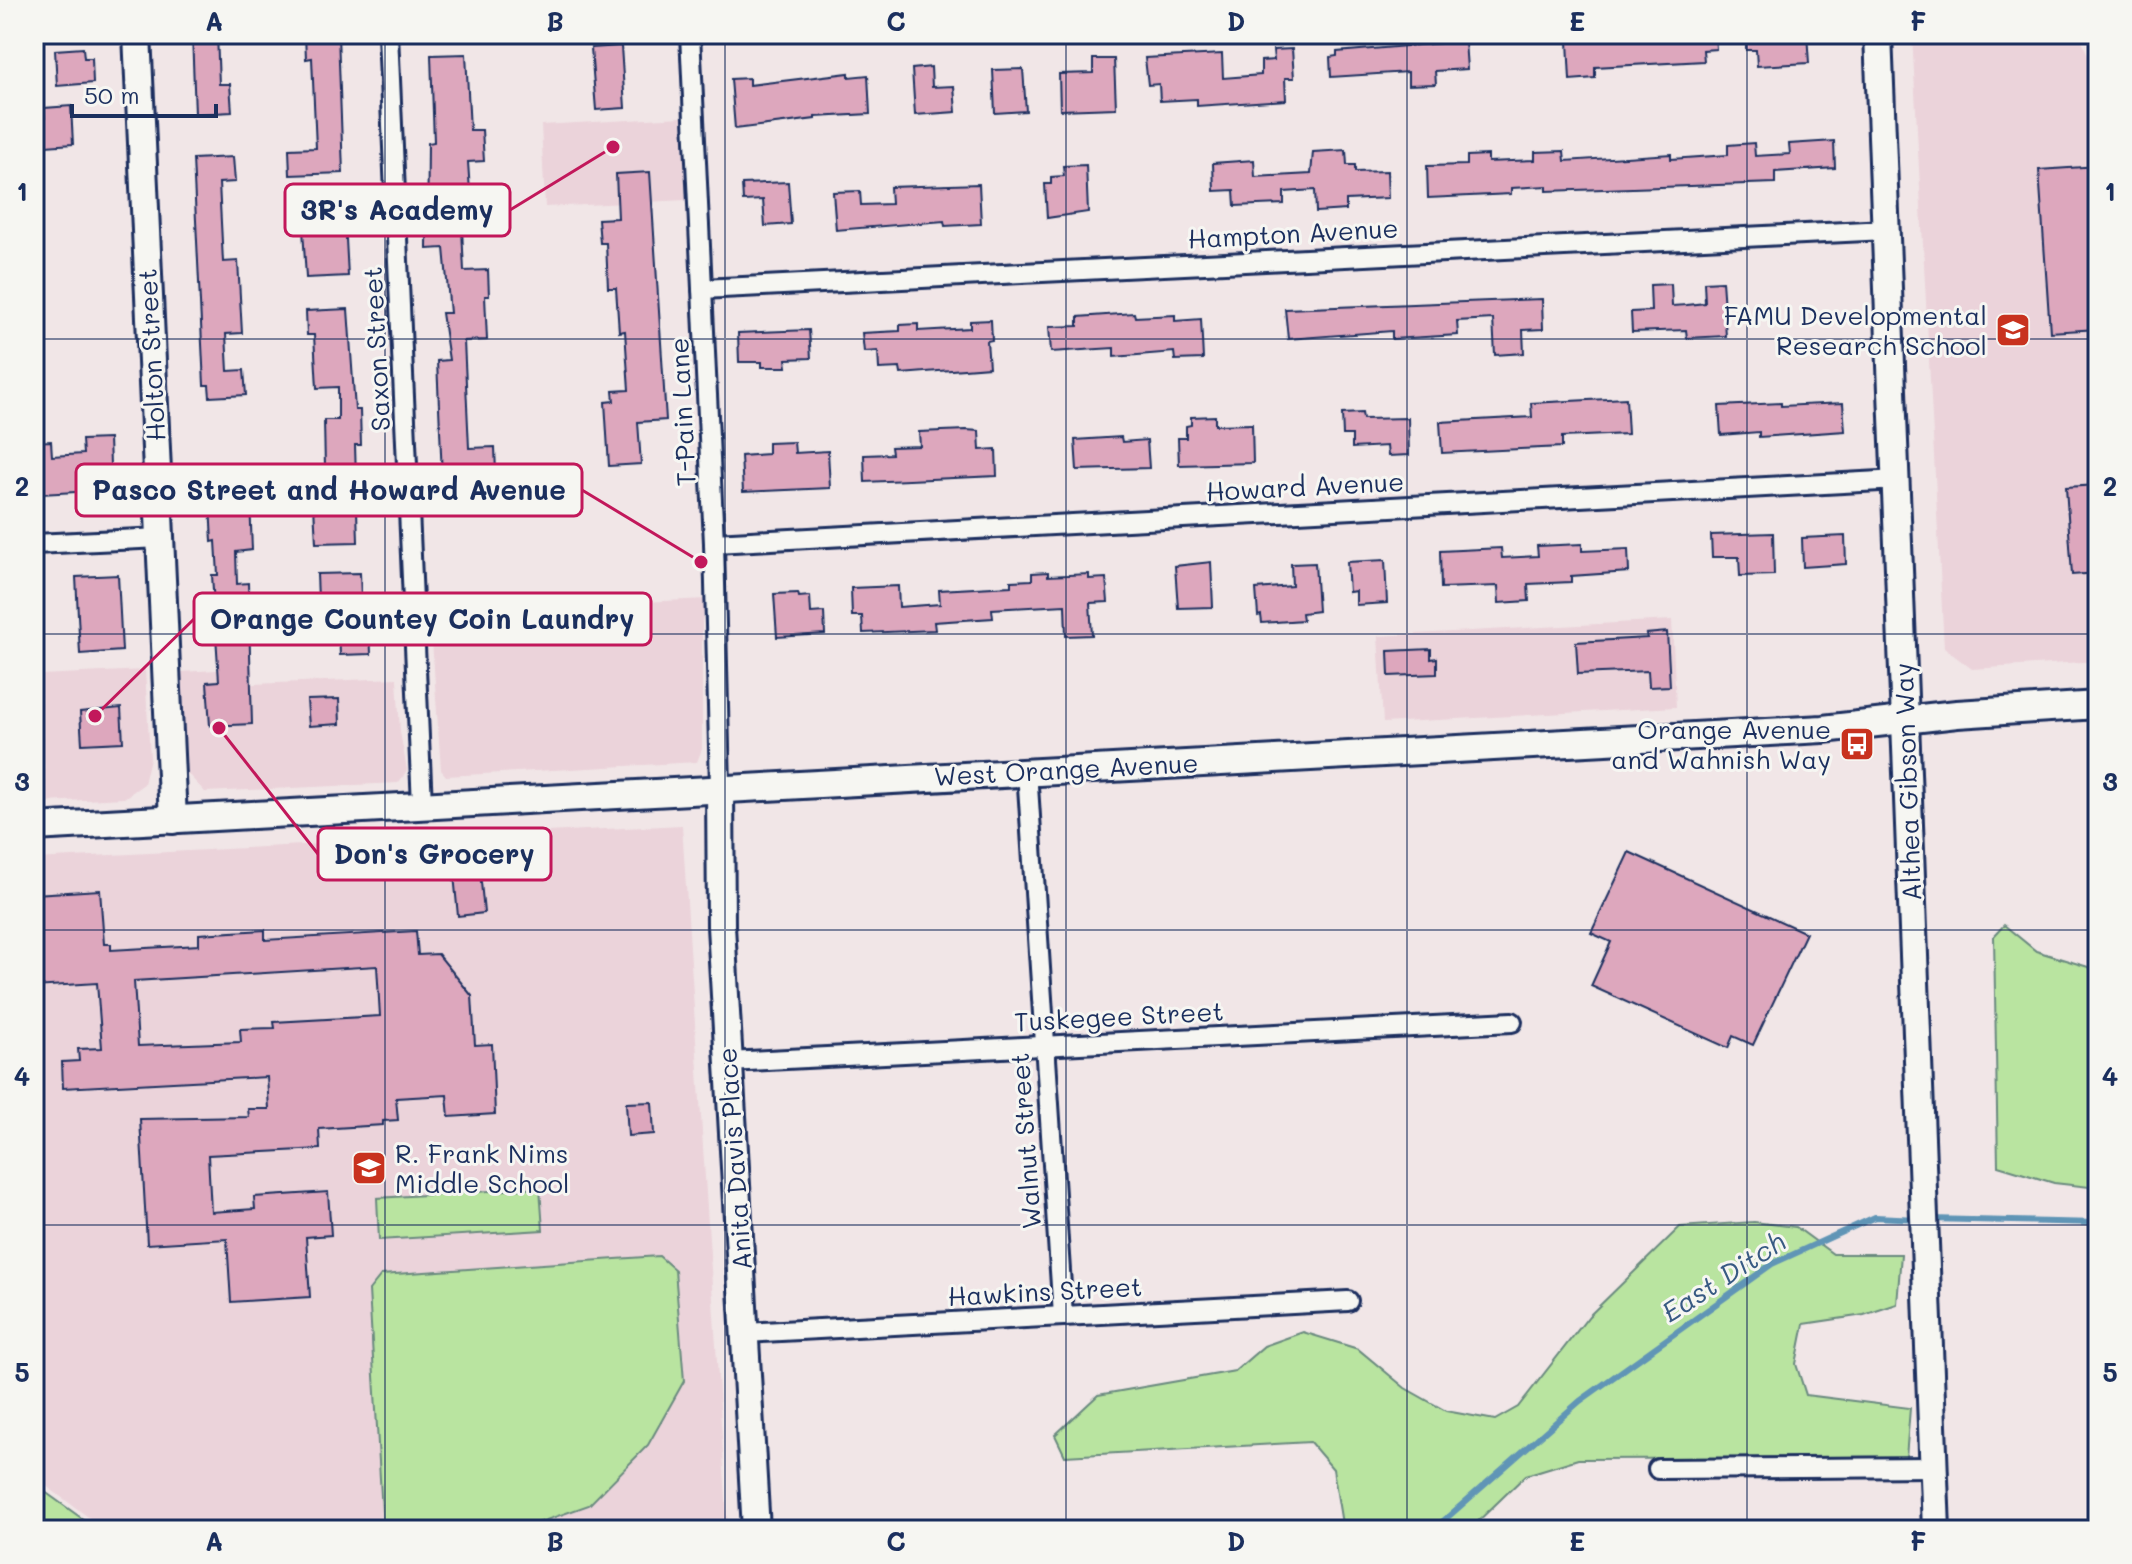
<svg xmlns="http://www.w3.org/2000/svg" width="2132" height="1564" viewBox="0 0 2132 1564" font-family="Mali,sans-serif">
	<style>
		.built { fill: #ebd3da }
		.green { fill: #b9e4a0; stroke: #6a8a7f; stroke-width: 2 }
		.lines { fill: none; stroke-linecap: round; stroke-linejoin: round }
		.stream { stroke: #6195b6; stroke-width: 6 }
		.building { fill: #dda7bd; stroke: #1b2f5e; stroke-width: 2; fill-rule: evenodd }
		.street-casing { stroke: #1b2f5e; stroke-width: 24 }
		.secondary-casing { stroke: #1b2f5e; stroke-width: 32 }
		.street { stroke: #f6f6f2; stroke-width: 18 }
		.secondary { stroke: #f6f6f2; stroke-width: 26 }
		.grid { fill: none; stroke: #1b2f5e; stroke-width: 2; stroke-opacity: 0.55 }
		.labels { text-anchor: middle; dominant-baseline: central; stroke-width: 6; stroke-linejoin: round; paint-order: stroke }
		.street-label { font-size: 26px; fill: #1b2f5e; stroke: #f6f6f2 }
		.poi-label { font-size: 26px; fill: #1b2f5e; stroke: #f6f6f2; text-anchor: end }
		.water-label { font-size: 28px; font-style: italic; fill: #385a83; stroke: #f6f6f2 }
		.leader { fill: none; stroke: #c2185b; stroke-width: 3 }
		.callout-dot { fill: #c2185b; stroke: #f6f6f2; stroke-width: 3 }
		.callout { fill: #f6f6f2; stroke: #c2185b; stroke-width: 3 }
		.callout-label { font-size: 28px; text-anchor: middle; font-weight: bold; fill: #1b2f5e }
		.neatline { fill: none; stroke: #1b2f5e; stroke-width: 3 }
		.grid-label { font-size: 26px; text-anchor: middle; font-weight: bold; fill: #1b2f5e }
	</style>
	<rect width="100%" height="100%" fill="#f1e6e7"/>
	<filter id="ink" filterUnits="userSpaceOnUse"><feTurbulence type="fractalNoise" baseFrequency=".0125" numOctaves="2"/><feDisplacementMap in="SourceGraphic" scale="16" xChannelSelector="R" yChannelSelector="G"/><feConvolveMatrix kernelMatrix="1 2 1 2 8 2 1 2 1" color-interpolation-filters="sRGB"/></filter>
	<g filter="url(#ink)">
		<g class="built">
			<path d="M1912,34H2079L2098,79V661L1972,669L1944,648Z"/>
			<path d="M682,117L686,200L545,207L541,125Z"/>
			<path d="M707,599L702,621V749L697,762L446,776L441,770L430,612Z"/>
			<path d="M1672,620L1676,707L1383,723L1378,636Z"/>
			<path d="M252,668L253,684L397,678L400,732L407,770L402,778L398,783L205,792L186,772L181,672Z"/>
			<path d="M145,670L150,758L144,784L124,798L46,802L40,675Z"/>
			<path d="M682,825L728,1530H106L34,1477V859Z"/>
		</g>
		<g class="green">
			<path d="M2004,925L2036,951L2098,970V1188L2054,1183L1998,1166L1994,936Z"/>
			<path d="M540,1188L543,1230L379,1240L377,1198Z"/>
			<path d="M1754,1222L1796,1227L1833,1254H1901L1897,1304L1864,1315L1804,1324L1796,1364L1806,1395L1910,1408L1906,1458L1578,1459L1526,1475L1469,1530H1343L1333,1469L1310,1442L1065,1456L1055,1435L1098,1395L1235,1371L1264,1346L1303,1332L1358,1349L1405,1388L1446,1411L1495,1420L1518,1407L1589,1316L1680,1227Z"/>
			<path d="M659,1256L675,1270L684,1381L648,1445L589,1505L518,1530H383L369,1290L381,1275Z"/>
			<path d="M34,1484L98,1530H34Z"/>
		</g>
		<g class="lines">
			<g class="stream">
				<path d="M1930,1219L2098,1223"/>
				<path d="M1433,1530L1580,1401L1772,1264L1875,1217L1918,1219"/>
			</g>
		</g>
		<g class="building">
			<path d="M192,34H217L219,84H230L232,112L195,114Z"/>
			<path d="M305,34H338L343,173L290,175L289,149L316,148L312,58L306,59Z"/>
			<path d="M1617,34H1715L1716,49L1703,50L1704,61L1595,67V78L1570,80L1568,41L1617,38Z"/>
			<path d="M1746,34H1807L1809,63L1757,66L1756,50H1746Z"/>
			<path d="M1465,41L1467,69L1435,71L1436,84L1408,85V72L1331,77L1330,57L1337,56V52Z"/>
			<path d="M621,46L625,108L596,110L591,48Z"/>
			<path d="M83,48L84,58H92L93,83L57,86L55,50Z"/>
			<path d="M1292,49L1294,78H1285L1286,100L1197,106V99L1160,101L1159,84L1148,85L1145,58L1222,54L1223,78L1261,75V61L1274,60L1273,50Z"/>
			<path d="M466,54L470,130H482L484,161L468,162L471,206L461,207L464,271L488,270L489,296H485L487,340L464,341L469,448L495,447L496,473L442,476L437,361L449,360L442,313H450L444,248L427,249L428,143L434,142L431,55Z"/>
			<path d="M1093,59H1114L1116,108L1060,110L1059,74L1093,73Z"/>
			<path d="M931,67L932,87L954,86L956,112L915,115L912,69Z"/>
			<path d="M1023,69L1026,111L995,113L993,70Z"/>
			<path d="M849,73V77L868,75L870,114L815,117V119L735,129L731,79L749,78V85Z"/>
			<path d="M71,106L73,144L46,146L44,108Z"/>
			<path d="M1834,141L1835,168L1775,172V183L1547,191V186L1511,188V194L1428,198L1427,166L1467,165V156L1488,155V162L1535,160V152L1564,151L1565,161L1671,154V159L1728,155V145L1754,143L1755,156L1790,154L1789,144Z"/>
			<path d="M1346,150L1347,165H1355V172L1387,171L1388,198L1346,200V210L1316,212L1315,190L1284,192V204L1235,206L1234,190L1214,191L1213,163L1254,160L1255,177L1311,174L1313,152Z"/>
			<path d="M233,157L235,182L219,183L223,262L238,261L242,333L226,334L228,371L244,370L246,395L210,397L209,385H204L193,159Z"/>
			<path d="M1086,165L1088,212L1047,218L1045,184H1051V177L1064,176L1063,166Z"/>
			<path d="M2098,166V329L2050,332L2039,170Z"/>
			<path d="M650,172L666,420L638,422L641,464L609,466L605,402L614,401L613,391L629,390L625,331L619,332L616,288H608L606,243H600L598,219L618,218L616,174Z"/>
			<path d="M788,182L791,224L765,226L763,200L743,201L742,184Z"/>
			<path d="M979,184L981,224L945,226L944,221L836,230L833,192L860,191L861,205L891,204L890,187Z"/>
			<path d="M344,202L348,276L306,278L303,229H297L296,205Z"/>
			<path d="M1722,281L1726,336L1687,338L1686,330L1632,332L1631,312L1651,311L1650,285L1671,284L1672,306L1687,305L1705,303L1704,282Z"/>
			<path d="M1542,299L1543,329L1523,330L1524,353L1495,355L1493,319L1457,321L1458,335L1392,339V331L1288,339L1285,309Z"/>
			<path d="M348,309L355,410H360L361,445H355L358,542L316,543L312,469L325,468L324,420H338V387L317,388L314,335H307L306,311Z"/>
			<path d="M1134,313L1135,317L1175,315V321L1201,319L1203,359L1175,360L1174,352L1114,357V348L1051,352L1049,327L1078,326V317Z"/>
			<path d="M991,320L992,340L987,341L989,367L901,374L900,368L879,369L878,351L864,352L862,333L900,331V325L918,324V331L970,328V321Z"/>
			<path d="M809,330L811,358L786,359L787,367H762V362H739L738,333Z"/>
			<path d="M1626,398L1628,434L1562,437V447L1442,453L1440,422L1532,417L1531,403Z"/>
			<path d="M1781,403V406L1843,403L1845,431L1759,437V432L1721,435L1719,406Z"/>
			<path d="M1362,413L1363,419L1408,418L1409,455L1388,456L1387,446L1352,448V435H1343L1342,414Z"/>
			<path d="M1215,416V425L1252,424L1253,463L1179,465L1178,438H1186V426L1191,425V417Z"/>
			<path d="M966,430L979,431L980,450L996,449L997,476L865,482L864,455L892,454L891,447L920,446L919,432Z"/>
			<path d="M1121,437L1122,442L1147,440L1149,468L1077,470L1075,440Z"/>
			<path d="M109,439L111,490L41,494L40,484L36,485L34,442L51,441L52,456L83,454L82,440Z"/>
			<path d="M794,442L795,453L828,451L830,488L743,492L741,456L768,454V443Z"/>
			<path d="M233,466V476L249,475L252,550L236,552L237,584L248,583L252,724L210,726L207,682L219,681L212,575H218L216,541L212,542L208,467Z"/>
			<path d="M2098,485V573L2072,575L2066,487Z"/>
			<path d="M1773,533L1774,575L1740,576L1739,557H1712L1711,535Z"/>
			<path d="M1845,536L1846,564L1803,567L1802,538Z"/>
			<path d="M1582,544V551L1628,549L1629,572L1571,576V582L1528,584L1529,601L1499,603L1498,586L1441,588L1440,551L1501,548L1502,558L1538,556L1537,546Z"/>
			<path d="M1385,560L1387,603L1356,605V591L1349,592L1347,562Z"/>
			<path d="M1211,562L1213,607L1178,608L1175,566Z"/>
			<path d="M1315,563L1318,611L1302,613L1303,620L1262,623L1261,615L1258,616L1256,589L1292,586L1291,564Z"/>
			<path d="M1048,572V576L1089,574V579L1106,578L1108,602L1090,603L1092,635L1066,636L1065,605L992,609L993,618L934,622L935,630L863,633L862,616H852L851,588L898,586L899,607L940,604L939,590L1011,586V581L1032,580V573Z"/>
			<path d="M360,573L361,597L318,599L317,574Z"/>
			<path d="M118,575L122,651L80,654L76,577Z"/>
			<path d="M798,593L799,597L810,596L811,613L824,612L825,634L777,637L774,594Z"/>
			<path d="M370,628L371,654L340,655L339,629Z"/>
			<path d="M1667,632L1670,686L1649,687L1648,671L1578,674L1576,642L1647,638L1646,634Z"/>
			<path d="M1431,649V659L1437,658V674L1389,676L1388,651Z"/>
			<path d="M339,699L340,724L309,726L307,700Z"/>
			<path d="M121,708L123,742L82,744L80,712Z"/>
			<path d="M478,851L484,913L458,916L452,854Z"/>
			<path d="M1629,852L1806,933L1753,1045L1733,1036L1728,1048L1591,986L1611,942L1591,933Z"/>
			<path d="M100,890L104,944H111V950L199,945V934L265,930V940L416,931L418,955L438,954L472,996L475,1045L492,1044L495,1114L449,1117L447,1095L396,1098L398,1120L383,1121V1125L319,1129L320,1149L208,1155L211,1212L255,1209L254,1197L328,1192L331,1235L306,1237L310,1297L231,1302L227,1239L147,1244L140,1119L249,1117L248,1109H269L267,1077L63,1088L62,1062L79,1061L78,1049L102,1048L97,983L34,987V894ZM377,966L380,1016L274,1022L275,1028L240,1029L241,1042L138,1046L134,981Z"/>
			<path d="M652,1102L654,1134L628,1136L626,1103Z"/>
		</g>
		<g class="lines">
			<g class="street-casing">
				<g id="street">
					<path d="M388,34L422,805"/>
					<path d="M690,34L714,543L720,787"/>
					<path d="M702,289L1886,230"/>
					<path d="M714,543L1899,480"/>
					<path d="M34,544L161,538"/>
					<path d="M1027,771L1063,1316"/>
					<path d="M728,1062L1512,1022"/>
					<path d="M745,1333L1348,1301"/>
					<path d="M1658,1469L1933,1467"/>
				</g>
			</g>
			<g class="secondary-casing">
				<g id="secondary">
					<path d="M137,34L173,820"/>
					<path d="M1878,34C1899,533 1916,1031 1936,1530"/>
					<path d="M720,787L721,926L756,1530"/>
					<path d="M34,827L1823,729L1957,714L2098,705"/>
				</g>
			</g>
			<use href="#street" class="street"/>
			<use href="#secondary" class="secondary"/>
		</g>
	</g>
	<path class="grid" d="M385,34V1530M725,34V1530M1066,34V1530M1407,34V1530M1747,34V1530M34,339H2098M34,634H2098M34,930H2098M34,1225H2098"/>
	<defs>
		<g id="school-square" transform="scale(1.8)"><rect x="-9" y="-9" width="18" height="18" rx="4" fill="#c8321e" stroke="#f6f6f2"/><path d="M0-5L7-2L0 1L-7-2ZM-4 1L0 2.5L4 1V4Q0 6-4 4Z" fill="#fff"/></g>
		<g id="bus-square" transform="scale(1.8)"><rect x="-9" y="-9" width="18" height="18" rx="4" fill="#c8321e" stroke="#f6f6f2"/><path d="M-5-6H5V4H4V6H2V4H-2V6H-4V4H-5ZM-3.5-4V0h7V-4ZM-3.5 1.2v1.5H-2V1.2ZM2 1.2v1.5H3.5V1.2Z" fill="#fff"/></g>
	</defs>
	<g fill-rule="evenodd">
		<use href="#school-square" x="2013" y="330"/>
		<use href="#bus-square" x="1857" y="744"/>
		<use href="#school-square" x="369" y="1168"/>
	</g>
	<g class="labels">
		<g class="street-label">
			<text transform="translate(1293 233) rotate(-3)">Hampton Avenue</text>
			<text transform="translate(376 349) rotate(-93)">Saxon Street</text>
			<text transform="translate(151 355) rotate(-93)">Holton Street</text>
			<text transform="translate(682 412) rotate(-93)">T-Pain Lane</text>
			<text transform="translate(1305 486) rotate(-3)">Howard Avenue</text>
			<text transform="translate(1066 769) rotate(-3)">West Orange Avenue</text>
			<text transform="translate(1907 782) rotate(-92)">Althea Gibson Way</text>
			<text transform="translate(1119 1016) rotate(-3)">Tuskegee Street</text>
			<text transform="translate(1025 1141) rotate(-94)">Walnut Street</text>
			<text transform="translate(734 1159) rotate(-94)">Anita Davis Place</text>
			<text transform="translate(1045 1291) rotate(-3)">Hawkins Street</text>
		</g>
		<g class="poi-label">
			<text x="1987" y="315">FAMU Developmental<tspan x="1987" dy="30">Research School</tspan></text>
			<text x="1831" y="729">Orange Avenue<tspan x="1831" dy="30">and Wahnish Way</tspan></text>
			<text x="395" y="1153" text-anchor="start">R. Frank Nims<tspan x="395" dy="30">Middle School</tspan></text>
		</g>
		<g class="water-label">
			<text transform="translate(1723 1276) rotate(-33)">East Ditch</text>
		</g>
	</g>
	<path class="leader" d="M613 147L510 210M701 562L582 490M95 716L194 619M219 728L318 854"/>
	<g class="callout-dot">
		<circle cx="613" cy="147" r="8"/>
		<circle cx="701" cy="562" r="8"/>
		<circle cx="95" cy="716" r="8"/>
		<circle cx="219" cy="728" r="8"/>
	</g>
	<g class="callout">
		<rect x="285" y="184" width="225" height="52" rx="8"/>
		<rect x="76" y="464" width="506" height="52" rx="8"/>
		<rect x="194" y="593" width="457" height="52" rx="8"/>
		<rect x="318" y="828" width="233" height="52" rx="8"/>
	</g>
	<g class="callout-label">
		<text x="397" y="220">3R's Academy</text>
		<text x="329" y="500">Pasco Street and Howard Avenue</text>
		<text x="422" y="629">Orange Countey Coin Laundry</text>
		<text x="434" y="864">Don's Grocery</text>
	</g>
	<rect width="2132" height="1564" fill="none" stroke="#f6f6f2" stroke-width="88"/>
	<path d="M72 104v12h144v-12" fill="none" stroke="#1b2f5e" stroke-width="4"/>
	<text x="84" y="104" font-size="24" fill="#1b2f5e" stroke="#f6f6f2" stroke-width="6" paint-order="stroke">50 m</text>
	<rect x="44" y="44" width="2044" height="1476" class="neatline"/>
	<g class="grid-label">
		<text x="214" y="31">A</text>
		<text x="555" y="31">B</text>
		<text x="896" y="31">C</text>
		<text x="1236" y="31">D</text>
		<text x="1577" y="31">E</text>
		<text x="1918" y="31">F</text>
		<text x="22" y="201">1</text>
		<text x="2110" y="201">1</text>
		<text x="22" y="496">2</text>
		<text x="2110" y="496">2</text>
		<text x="22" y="791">3</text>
		<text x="2110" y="791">3</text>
		<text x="22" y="1086">4</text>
		<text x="2110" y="1086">4</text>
		<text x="22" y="1382">5</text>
		<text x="2110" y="1382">5</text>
		<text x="214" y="1551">A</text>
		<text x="555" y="1551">B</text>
		<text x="896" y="1551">C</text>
		<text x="1236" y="1551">D</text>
		<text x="1577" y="1551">E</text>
		<text x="1918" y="1551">F</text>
	</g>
</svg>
